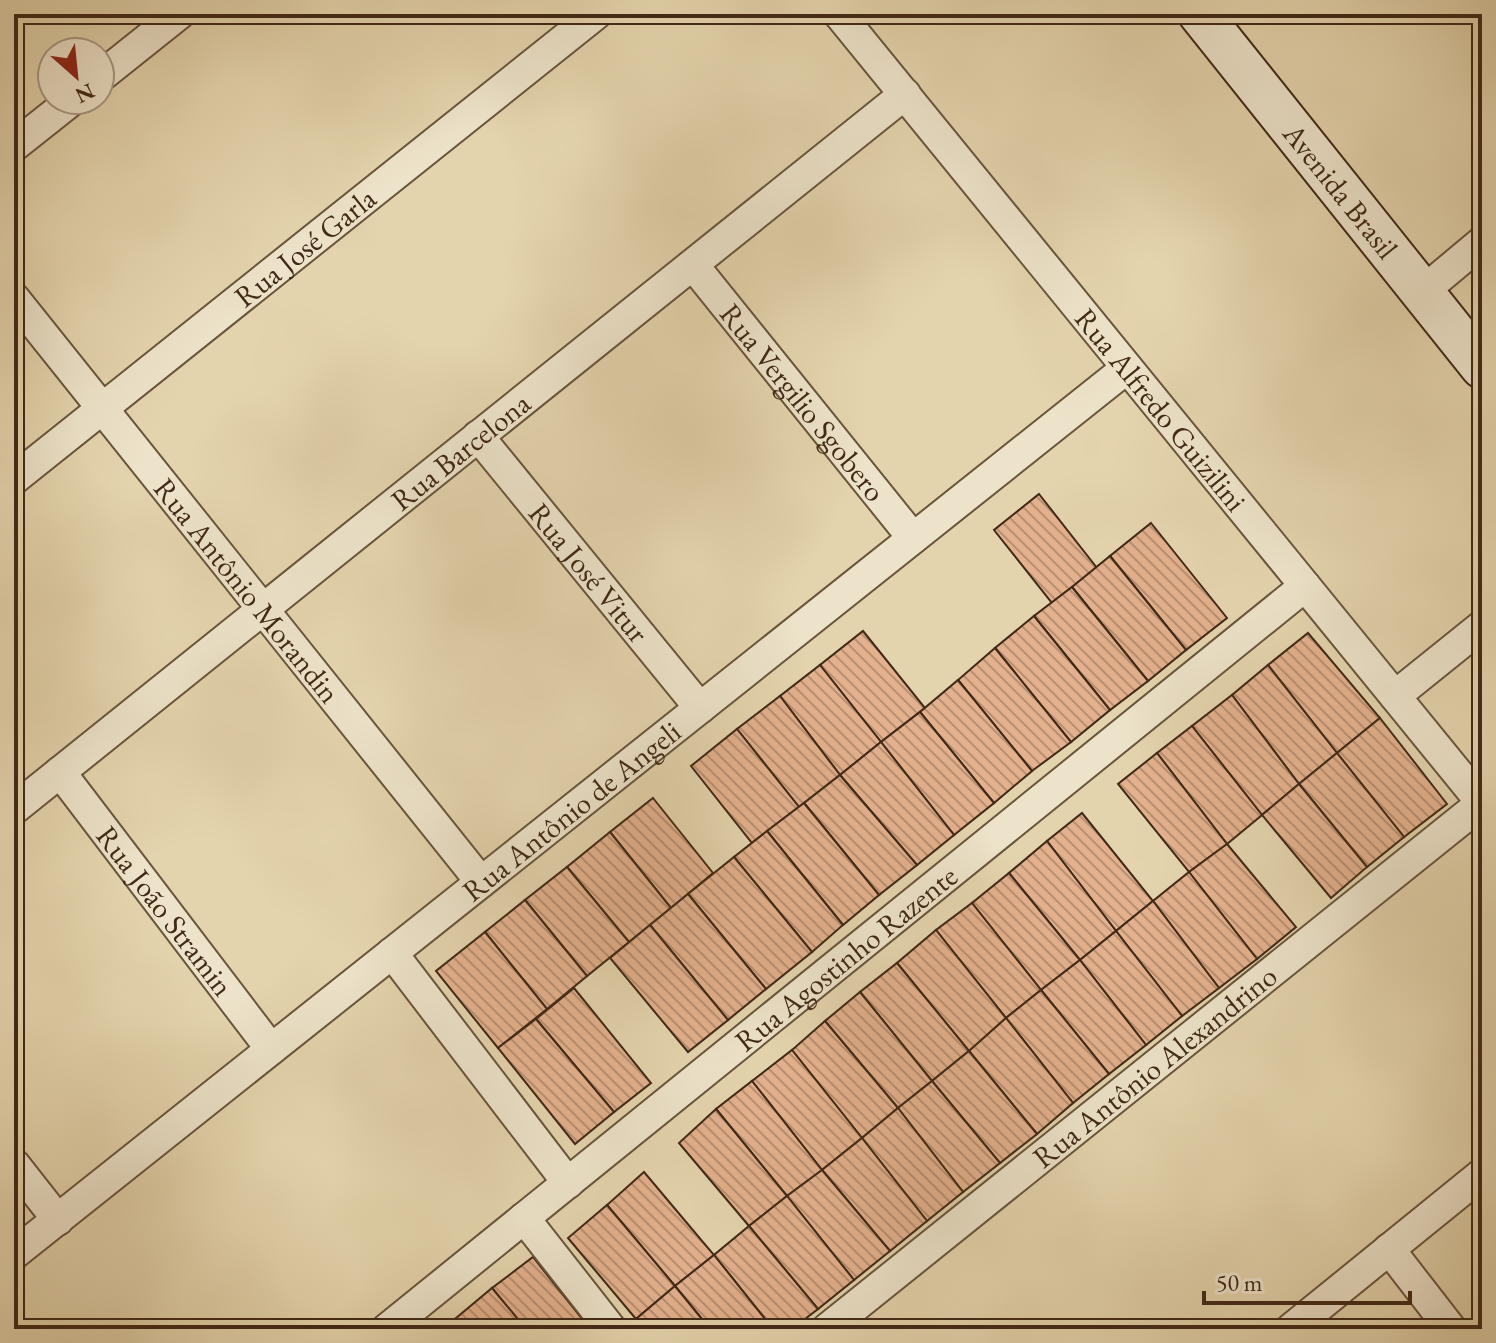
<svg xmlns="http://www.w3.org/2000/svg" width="1496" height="1343" viewBox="0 0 1496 1343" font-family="'EB Garamond',serif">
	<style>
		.building { fill: url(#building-back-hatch); stroke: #402916; stroke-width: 2 }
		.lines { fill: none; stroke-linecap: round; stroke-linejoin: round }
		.minor-casing { stroke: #69543c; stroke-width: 34 }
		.secondary-casing { stroke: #402916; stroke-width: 46 }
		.minor { stroke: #ede3ca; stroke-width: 30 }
		.secondary { stroke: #ede3ca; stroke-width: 42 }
		.labels { text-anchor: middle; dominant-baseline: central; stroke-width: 8; stroke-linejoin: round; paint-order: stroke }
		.street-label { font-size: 30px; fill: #402916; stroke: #ede3ca }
	</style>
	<defs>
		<pattern id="building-back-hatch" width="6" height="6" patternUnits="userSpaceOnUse" patternTransform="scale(2)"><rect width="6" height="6" fill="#e3b18d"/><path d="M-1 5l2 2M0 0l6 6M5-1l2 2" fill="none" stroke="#b99072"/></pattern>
	</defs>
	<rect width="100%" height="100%" fill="#e4d4ad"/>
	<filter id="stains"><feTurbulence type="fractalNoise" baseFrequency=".0025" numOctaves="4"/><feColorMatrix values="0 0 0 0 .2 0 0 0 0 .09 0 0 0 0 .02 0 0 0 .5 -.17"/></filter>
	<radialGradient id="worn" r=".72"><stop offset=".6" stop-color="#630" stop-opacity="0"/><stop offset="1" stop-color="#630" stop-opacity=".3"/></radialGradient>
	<g class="building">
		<path d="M1039,494L1097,568L1052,603L994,530Z"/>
		<path d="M1151,523L1227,618L1186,650L1110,556Z"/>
		<path d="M1110,556L1186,650L1148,681L1072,587Z"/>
		<path d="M1072,587L1148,681L1110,710L1034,616Z"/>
		<path d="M1034,616L1110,710L1071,742L995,648Z"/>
		<path d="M863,631L925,708L881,742L820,665Z"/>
		<path d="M1308,633L1380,718L1337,753L1268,665Z"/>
		<path d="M995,648L1071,742L1032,771L958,680Z"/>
		<path d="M820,665L881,742L840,775L780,696Z"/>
		<path d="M1268,665L1337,753L1299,784L1232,695Z"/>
		<path d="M958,680L1032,771L994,803L920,712Z"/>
		<path d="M1232,695L1299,784L1262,815L1192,726Z"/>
		<path d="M780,696L840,775L799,807L737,729Z"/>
		<path d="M920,712L994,803L954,835L881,742Z"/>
		<path d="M1380,718L1447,804L1404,837L1337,753Z"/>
		<path d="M1192,726L1262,815L1227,844L1157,753Z"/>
		<path d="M737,729L799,807L752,843L691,766Z"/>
		<path d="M881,742L954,835L917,865L840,775Z"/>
		<path d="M1157,753L1227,844L1189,872L1118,784Z"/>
		<path d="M1337,753L1404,837L1367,867L1299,784Z"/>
		<path d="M840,775L917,865L879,895L804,803Z"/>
		<path d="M1299,784L1367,867L1331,898L1262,815Z"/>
		<path d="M653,798L713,873L671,908L610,832Z"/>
		<path d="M804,803L879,895L843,925L767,831Z"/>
		<path d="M1082,813L1153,901L1116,931L1047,841Z"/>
		<path d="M767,831L843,925L812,952L734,857Z"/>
		<path d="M610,832L671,908L629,942L567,867Z"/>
		<path d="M1047,841L1116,931L1080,960L1009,873Z"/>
		<path d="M1227,844L1296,927L1257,959L1189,872Z"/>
		<path d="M734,857L812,952L766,989L688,894Z"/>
		<path d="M567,867L629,942L587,976L525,900Z"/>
		<path d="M1189,872L1257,959L1219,988L1153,901Z"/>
		<path d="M1009,873L1080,960L1041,990L972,903Z"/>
		<path d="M688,894L766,989L728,1020L650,925Z"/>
		<path d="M525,900L587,976L547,1009L485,932Z"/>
		<path d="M1153,901L1219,988L1182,1016L1116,931Z"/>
		<path d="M972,903L1041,990L1006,1018L936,930Z"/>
		<path d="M650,925L728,1020L688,1052L610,958Z"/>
		<path d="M936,930L1006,1018L969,1051L897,963Z"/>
		<path d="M1116,931L1182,1016L1146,1045L1080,960Z"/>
		<path d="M485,932L547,1009L498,1048L436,971Z"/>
		<path d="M1080,960L1146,1045L1109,1074L1041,990Z"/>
		<path d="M897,963L969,1051L932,1081L860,992Z"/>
		<path d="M574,988L651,1083L614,1112L536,1019Z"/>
		<path d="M1041,990L1109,1074L1073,1103L1006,1018Z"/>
		<path d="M860,992L932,1081L898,1108L825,1021Z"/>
		<path d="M1006,1018L1073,1103L1037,1134L969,1051Z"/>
		<path d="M536,1019L614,1112L575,1144L498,1048Z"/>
		<path d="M825,1021L898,1108L862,1138L792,1050Z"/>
		<path d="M792,1050L862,1138L822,1170L752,1081Z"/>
		<path d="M969,1051L1037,1134L1000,1163L932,1081Z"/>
		<path d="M752,1081L822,1170L787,1196L716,1109Z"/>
		<path d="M932,1081L1000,1163L963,1192L898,1108Z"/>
		<path d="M898,1108L963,1192L927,1221L862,1138Z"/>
		<path d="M716,1109L787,1196L749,1226L679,1143Z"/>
		<path d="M862,1138L927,1221L890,1251L822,1170Z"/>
		<path d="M822,1170L890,1251L854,1280L787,1196Z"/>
		<path d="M644,1172L714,1255L675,1286L607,1205Z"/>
		<path d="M787,1196L854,1280L818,1309L749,1226Z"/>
		<path d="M607,1205L675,1286L636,1319L568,1238Z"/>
		<path d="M749,1226L818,1309L792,1329H773L714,1255Z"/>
		<path d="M714,1255L773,1329H710L675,1286Z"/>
		<path d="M533,1257L590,1329H526L492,1288Z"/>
		<path d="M675,1286L710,1329H644L636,1319Z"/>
		<path d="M492,1288L526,1329H463L455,1319Z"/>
		<path d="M455,1319L463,1329H442Z"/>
	</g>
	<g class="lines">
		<g class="minor-casing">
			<g id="minor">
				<path id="s1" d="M839,14L1482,803"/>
				<path d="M100,77L179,14"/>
				<path d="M14,146L72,100"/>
				<path id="s2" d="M693,265L913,538"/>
				<path d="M1421,293L1482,242"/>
				<path id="s3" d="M14,298L481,882"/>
				<path id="s4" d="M478,436L700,708"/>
				<path id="s5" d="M14,479L596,14"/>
				<path d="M1395,696L1482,626"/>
				<path id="s6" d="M60,772L271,1049"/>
				<path id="s7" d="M14,809L905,94"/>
				<path d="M392,953L568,1183"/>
				<path d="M14,1164L58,1220"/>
				<path d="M524,1218L611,1329"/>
				<path d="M1389,1249L1451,1329"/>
				<path id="s8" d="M14,1254L1127,368"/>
				<path id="s9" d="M387,1329L1305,586"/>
				<path id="s10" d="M827,1329L1482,803"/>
				<path d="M1291,1329L1482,1174"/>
			</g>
		</g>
		<g class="secondary-casing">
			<g id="secondary">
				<path id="s11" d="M1200,14L1482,367"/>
			</g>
		</g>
		<use href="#minor" class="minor"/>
		<use href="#secondary" class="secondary"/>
	</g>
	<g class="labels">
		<g class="street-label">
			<text stroke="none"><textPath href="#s11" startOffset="226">Avenida Brasil</textPath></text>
			<text stroke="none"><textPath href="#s5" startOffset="372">Rua José Garla</textPath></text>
			<text stroke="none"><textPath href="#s2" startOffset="176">Rua Vergilio Sgobero</textPath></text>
			<text stroke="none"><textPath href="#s1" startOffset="510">Rua Alfredo Guizilini</textPath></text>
			<text stroke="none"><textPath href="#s7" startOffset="572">Rua Barcelona</textPath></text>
			<text stroke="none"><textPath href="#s4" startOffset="176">Rua José Vitur</textPath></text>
			<text stroke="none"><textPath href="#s3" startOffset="374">Rua Antônio Morandin</textPath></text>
			<text stroke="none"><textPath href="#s8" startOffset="712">Rua Antônio de Angeli</textPath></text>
			<text stroke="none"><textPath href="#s6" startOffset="174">Rua João Stramin</textPath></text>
			<text stroke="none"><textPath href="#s9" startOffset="590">Rua Agostinho Razente</textPath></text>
			<text stroke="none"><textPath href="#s10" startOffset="420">Rua Antônio Alexandrino</textPath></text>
		</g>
	</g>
	<rect width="1496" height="1343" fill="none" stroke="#e4d4ad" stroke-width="48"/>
	<rect x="16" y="16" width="1464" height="1311" fill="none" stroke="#402916" stroke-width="4"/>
	<rect x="24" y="24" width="1448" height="1295" fill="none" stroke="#402916" stroke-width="2"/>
	<g transform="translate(76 76) rotate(153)"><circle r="38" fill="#ede3ca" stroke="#a89982" stroke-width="2"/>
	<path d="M0-6L14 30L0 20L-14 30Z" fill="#8f2418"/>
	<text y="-12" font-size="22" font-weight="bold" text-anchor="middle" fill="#402916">N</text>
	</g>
	<path d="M1204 1291v12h206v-12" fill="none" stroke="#402916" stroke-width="4"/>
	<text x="1216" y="1291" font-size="24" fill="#402916" stroke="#ede3ca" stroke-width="6" paint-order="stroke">50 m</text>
	<rect width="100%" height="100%" filter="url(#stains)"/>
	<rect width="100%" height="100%" fill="url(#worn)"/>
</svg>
